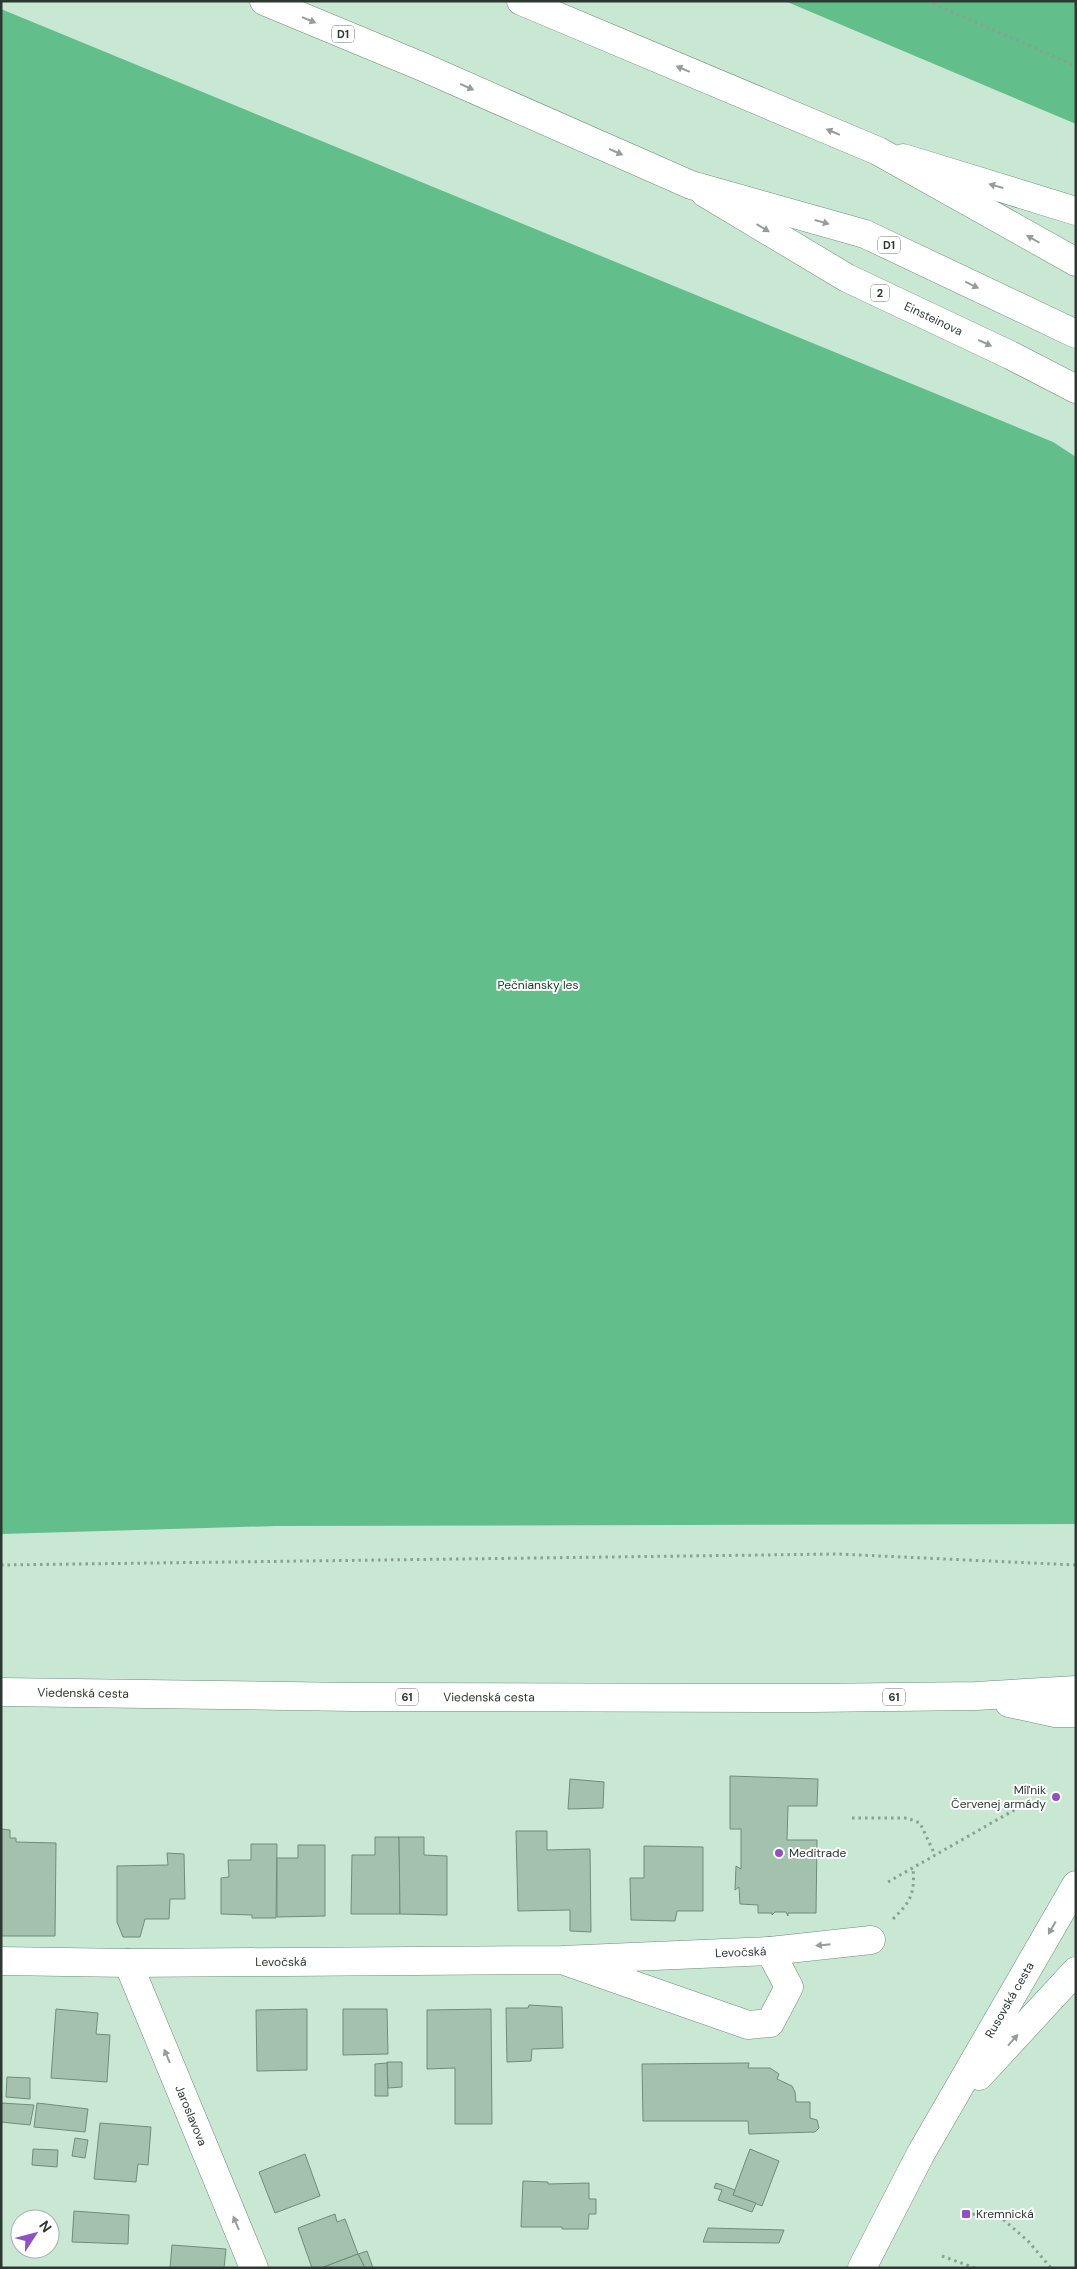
<svg xmlns="http://www.w3.org/2000/svg" width="1077" height="2269" viewBox="0 0 1077 2269" font-family="'DM Sans',sans-serif">
	<style>
		.forest { fill: #62bf8b }
		.building { fill: #a3c2ae; stroke: #6f8c7a }
		.lines { fill: none; stroke-linecap: round; stroke-linejoin: round }
		.minor-casing { stroke: #6f8c7a; stroke-width: 29 }
		.major-casing { stroke: #6f8c7a; stroke-width: 29 }
		.highway-casing { stroke: #6f8c7a; stroke-width: 29 }
		.path { stroke: #89a191; stroke-width: 3; stroke-dasharray: 2.5 4; stroke-linecap: butt }
		.minor { stroke: #fff; stroke-width: 28 }
		.major { stroke: #fff; stroke-width: 28 }
		.highway { stroke: #fff; stroke-width: 28 }
		.oneway { fill: #969c98 }
		.poi-dot { fill: #9150c5; stroke: #fff; stroke-width: 2 }
		.labels { text-anchor: middle; dominant-baseline: central; stroke-width: 4; stroke-linejoin: round; paint-order: stroke }
		.shield { fill: #fff; stroke: #6b746f; stroke-width: 1 }
		.shield-label { font-size: 11px; font-weight: bold; fill: #2c3931 }
		.street-label { font-size: 12px; fill: #2c3931; stroke: #fff }
		.park-label { font-size: 12px; fill: #113a25; stroke: #fff }
		.poi-label { font-size: 12px; fill: #2c3931; stroke: #fff; text-anchor: start }
	</style>
	<rect width="100%" height="100%" fill="#c8e8d3"/>
	<g class="forest">
		<path d="M785,1H1076V124Z"/>
		<path d="M1,9L1053,442L1076,457V1524L276,1526L1,1534Z"/>
	</g>
	<g class="building">
		<path d="M730,1776L818,1779L817,1806H788L787,1840H817L816,1913H788V1916L786,1912H775L772,1915V1913H758V1905L740,1904L739,1887L735,1890L736,1866L741,1869V1829H730Z"/>
		<path d="M570,1779L604,1782L603,1808L568,1809Z"/>
		<path d="M1,1829L10,1830V1838H16V1842L56,1843L55,1936H1Z"/>
		<path d="M516,1831H547V1850L590,1849L591,1932L570,1931V1910L518,1911Z"/>
		<path d="M375,1837H399L400,1914H351L352,1855H375Z"/>
		<path d="M399,1837H424V1855L447,1856V1915L400,1914Z"/>
		<path d="M251,1844H277L276,1918H252V1915L221,1914V1878L229,1877L228,1860H251Z"/>
		<path d="M298,1845H325V1916L277,1917V1858H298Z"/>
		<path d="M644,1846L703,1847V1911H677L675,1921L631,1920L630,1878H644Z"/>
		<path d="M167,1853L184,1854L185,1899H170L169,1919H145L140,1937H123L117,1922V1866L168,1865Z"/>
		<path d="M529,2005L562,2007L563,2048L532,2049L531,2061L507,2062L506,2008H528Z"/>
		<path d="M56,2009L98,2013L96,2034L110,2035L107,2082L51,2078Z"/>
		<path d="M307,2009V2070L257,2071L256,2010Z"/>
		<path d="M343,2009H387L388,2054L343,2055Z"/>
		<path d="M491,2009L492,2124H455V2068L427,2069V2010Z"/>
		<path d="M387,2062H402V2087L388,2088Z"/>
		<path d="M387,2063L388,2096H375V2064Z"/>
		<path d="M749,2063L748,2068H770L779,2074L777,2079L792,2086L795,2092L796,2102H810V2118L817,2120L819,2128L815,2132L749,2134L748,2121H643L642,2064Z"/>
		<path d="M7,2077L30,2078V2099L6,2097Z"/>
		<path d="M1,2103L34,2105L30,2125L1,2122Z"/>
		<path d="M37,2103L88,2109L85,2132L34,2127Z"/>
		<path d="M100,2123L151,2127L148,2165L138,2164L136,2182L94,2179Z"/>
		<path d="M75,2138L88,2140L85,2158L72,2156Z"/>
		<path d="M33,2149L58,2150L57,2167L32,2165Z"/>
		<path d="M750,2149L779,2161L762,2206L733,2195Z"/>
		<path d="M305,2154L320,2196L275,2213L259,2172Z"/>
		<path d="M523,2181L548,2182V2184L589,2183V2199H596V2214H589L588,2229H562V2227H521Z"/>
		<path d="M716,2183L735,2190L733,2195L756,2203L752,2212L718,2200L722,2190L714,2188Z"/>
		<path d="M74,2211L129,2215L128,2244L72,2242Z"/>
		<path d="M335,2214L337,2222L345,2219L358,2254L321,2268H312L298,2228Z"/>
		<path d="M708,2228L784,2230L779,2243L703,2242Z"/>
		<path d="M172,2245L226,2249L224,2268H170Z"/>
		<path d="M367,2251L373,2268H365L358,2254Z"/>
		<path d="M358,2254L365,2268H321Z"/>
	</g>
	<g class="lines">
		<g class="minor-casing">
			<g id="minor">
				<path d="M770,1951L871,1940"/>
				<path id="s1" d="M1,1961L128,1963L562,1960L770,1951L789,1987L770,2023L748,2025L562,1960"/>
				<path id="s2" d="M128,1963L254,2268"/>
				<path d="M979,2076L1076,1971"/>
				<path id="s3" d="M862,2268L920,2155L1076,1885"/>
			</g>
		</g>
		<g class="major-casing">
			<g id="major">
				<path d="M903,158L1076,211"/>
				<path id="s4" d="M705,193L847,278L1010,355L1076,389"/>
				<path id="s5" d="M1,1692L353,1697L812,1698L976,1696L1076,1690"/>
				<path d="M1009,1703L1055,1713H1076"/>
			</g>
		</g>
		<g class="highway-casing">
			<g id="highway">
				<path d="M264,1L423,67L691,185L865,234L1076,334"/>
				<path d="M521,1L878,151L1076,262"/>
			</g>
		</g>
		<g class="path">
			<path d="M927,1L1076,66"/>
			<path d="M1,1565L837,1554L1076,1565"/>
			<path d="M852,1818H907L920,1823L935,1855"/>
			<path d="M888,1882L1023,1805"/>
			<path d="M893,1919C911,1901 915,1894 913,1868"/>
			<path d="M966,2214L998,2215L1028,2241L1051,2268"/>
			<path d="M942,2256L975,2268"/>
		</g>
		<use href="#minor" class="minor"/>
		<use href="#major" class="major"/>
		<use href="#highway" class="highway"/>
	</g>
	<defs><path id="oneway-solid" d="M-6-.8H1V-3.2L6.5 0L1 3.2V.8H-6Z" transform="scale(1.25)"/></defs>
	<g class="oneway">
		<use href="#oneway-solid" transform="translate(309 20) rotate(23)"/>
		<use href="#oneway-solid" transform="translate(683 69) rotate(-157)"/>
		<use href="#oneway-solid" transform="translate(467 87) rotate(24)"/>
		<use href="#oneway-solid" transform="translate(833 132) rotate(-157)"/>
		<use href="#oneway-solid" transform="translate(616 152) rotate(24)"/>
		<use href="#oneway-solid" transform="translate(996 186) rotate(-164)"/>
		<use href="#oneway-solid" transform="translate(822 222) rotate(16)"/>
		<use href="#oneway-solid" transform="translate(763 228) rotate(31)"/>
		<use href="#oneway-solid" transform="translate(1033 239) rotate(-150)"/>
		<use href="#oneway-solid" transform="translate(972 285) rotate(26)"/>
		<use href="#oneway-solid" transform="translate(985 343) rotate(25)"/>
		<use href="#oneway-solid" transform="translate(1052 1928) rotate(120)"/>
		<use href="#oneway-solid" transform="translate(823 1945) rotate(174)"/>
		<use href="#oneway-solid" transform="translate(1013 2040) rotate(-48)"/>
		<use href="#oneway-solid" transform="translate(167 2056) rotate(-113)"/>
		<use href="#oneway-solid" transform="translate(236 2223) rotate(-113)"/>
	</g>
	<g class="poi-dot">
		<circle cx="1056" cy="1797" r="5"/>
		<circle cx="779" cy="1853" r="5"/>
		<rect x="961" y="2209" width="10" height="10" rx="2.5"/>
	</g>
	<g class="labels">
		<g class="shield">
			<rect x="332" y="25.5" width="22" height="17" rx="4"/>
			<rect x="878" y="236.5" width="22" height="17" rx="4"/>
			<rect x="871" y="284.5" width="18" height="17" rx="4"/>
			<rect x="396" y="1688.5" width="22" height="17" rx="4"/>
			<rect x="883" y="1688.5" width="22" height="17" rx="4"/>
		</g>
		<g class="shield-label">
			<text x="343" y="34">D1</text>
			<text x="889" y="245">D1</text>
			<text x="880" y="293">2</text>
			<text x="407" y="1697">61</text>
			<text x="894" y="1697">61</text>
		</g>
		<g class="street-label">
			<text stroke="none"><textPath href="#s4" startOffset="261">Einsteinova</textPath></text>
			<text stroke="none"><textPath href="#s5" startOffset="82">Viedenská cesta</textPath></text>
			<text stroke="none"><textPath href="#s5" startOffset="488">Viedenská cesta</textPath></text>
			<text stroke="none"><textPath href="#s1" startOffset="740">Levočská</textPath></text>
			<text stroke="none"><textPath href="#s1" startOffset="280">Levočská</textPath></text>
			<text stroke="none"><textPath href="#s3" startOffset="306">Rusovská cesta</textPath></text>
			<text stroke="none"><textPath href="#s2" startOffset="165">Jaroslavova</textPath></text>
		</g>
		<g class="park-label">
			<text x="538" y="985">Pečniansky les</text>
		</g>
		<g class="poi-label">
			<text x="1046" y="1790" text-anchor="end">Míľnik<tspan x="1046" dy="14">Červenej armády</tspan></text>
			<text x="789" y="1853">Meditrade</text>
			<text x="976" y="2214">Kremnická</text>
		</g>
	</g>
	<rect width="1077" height="2269" fill="none" stroke="#2c3931" stroke-width="5"/>
	<g transform="translate(35 2234) rotate(54)"><circle r="24" fill="#ffffff" stroke="#abb0ad"/>
	<path d="M0-4L9 19L0 12L-9 19Z" fill="#9150c5"/>
	<text y="-8" font-size="14" font-weight="bold" text-anchor="middle" fill="#2c3931">N</text>
	</g>
</svg>
